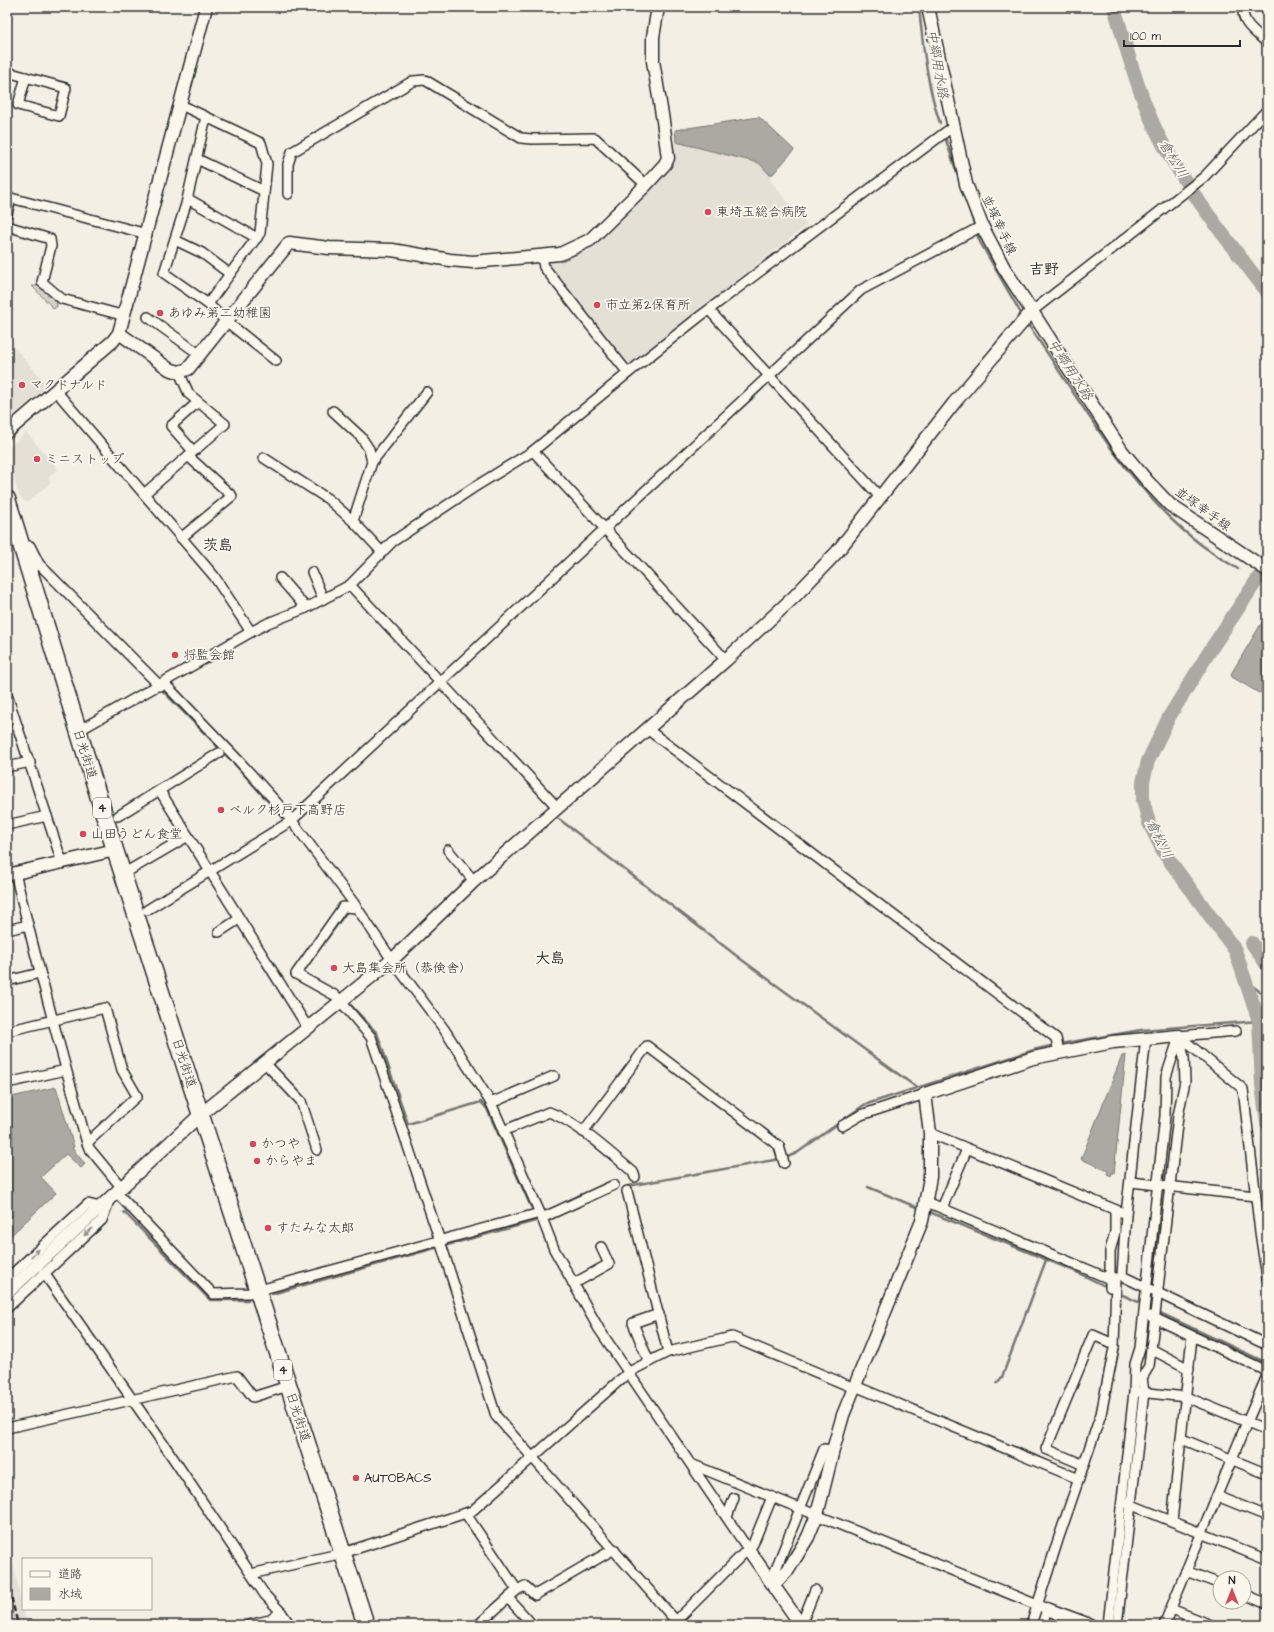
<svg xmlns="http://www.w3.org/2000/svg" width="1274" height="1632" viewBox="0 0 1274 1632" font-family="'Architects Daughter','Klee One',sans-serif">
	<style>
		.built { fill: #e4e0d6 }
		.green { fill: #d5d2c9; stroke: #807e7a }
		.water { fill: #aca9a2; stroke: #787772 }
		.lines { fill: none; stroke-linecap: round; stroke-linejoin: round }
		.stream { stroke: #787772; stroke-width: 2.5 }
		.river { stroke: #aca9a2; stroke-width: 14 }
		.street-casing { stroke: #2b2b2b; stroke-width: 12 }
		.secondary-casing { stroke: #2b2b2b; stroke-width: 15 }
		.highway-casing { stroke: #2b2b2b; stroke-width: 19 }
		.street { stroke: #fbf7ec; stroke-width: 9 }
		.secondary { stroke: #fbf7ec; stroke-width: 12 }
		.highway { stroke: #fbf7ec; stroke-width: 16 }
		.rail { stroke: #2b2b2b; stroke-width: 2.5; stroke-dasharray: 6 3; stroke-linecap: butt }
		.oneway { fill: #93918c }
		.poi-dot { fill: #d1495b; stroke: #fbf7ec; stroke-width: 1.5 }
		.labels { text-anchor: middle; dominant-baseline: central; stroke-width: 3.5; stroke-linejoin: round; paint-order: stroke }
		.shield { fill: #fbf7ec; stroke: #696865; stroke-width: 1 }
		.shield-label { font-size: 12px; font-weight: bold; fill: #2b2b2b }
		.poi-label { font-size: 13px; fill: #2b2b2b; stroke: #fbf7ec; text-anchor: start }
		.street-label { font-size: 13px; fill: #2b2b2b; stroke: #fbf7ec }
		.water-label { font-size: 14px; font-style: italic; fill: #585755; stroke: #fbf7ec }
		.quarter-label { font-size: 15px; font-weight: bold; fill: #2b2b2b; stroke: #fbf7ec }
	</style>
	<rect width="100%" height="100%" fill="#f3efe4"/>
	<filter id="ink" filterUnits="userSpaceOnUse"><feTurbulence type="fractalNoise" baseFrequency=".025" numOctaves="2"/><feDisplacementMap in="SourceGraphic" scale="8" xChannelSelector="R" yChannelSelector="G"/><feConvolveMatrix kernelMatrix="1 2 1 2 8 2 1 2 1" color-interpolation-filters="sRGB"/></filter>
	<g filter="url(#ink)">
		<g class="built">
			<path d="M672,142L759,163L769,174H773L769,179L807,225L632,363H626L550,265L552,260L580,253L594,244L672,160Z"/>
			<path d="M15,348L48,386L10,418L7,417V353Z"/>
			<path d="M26,432L58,469L48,478L51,482L27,503L19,496L7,454L8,449Z"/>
			<path d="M7,1538L10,1550L27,1625H8L7,1622Z"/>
		</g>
		<path class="green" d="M32,286H38L56,299L57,307H55L54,309Z"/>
		<g class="water">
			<path d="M759,117L794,150L773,174H769L759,163L676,142L675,130Z"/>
			<path d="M1267,614V686L1264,691L1259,693L1232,677L1231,674Z"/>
			<path d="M1126,1055L1114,1173H1112L1111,1176L1107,1174L1108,1171L1081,1159L1122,1056Z"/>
			<path d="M56,1087L74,1147L72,1148L85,1164L81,1168L66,1154L41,1177L56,1193L7,1239V1098Z"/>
		</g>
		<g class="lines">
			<g class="stream">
				<path d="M919,7C923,47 927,85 940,123"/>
				<path d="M946,140L975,227"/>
				<path d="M976,232L980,242L1023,317"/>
				<path d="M1027,323C1073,389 1112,461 1170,518C1190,538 1214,555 1238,569"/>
				<path d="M160,688L230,759L286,821"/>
				<path d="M559,819L742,960L916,1087"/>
				<path d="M309,963L348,910"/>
				<path d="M1246,981L1267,997"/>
				<path d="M346,1000L377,1033L408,1124L481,1102L487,1109L531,1207"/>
				<path d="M1059,1044L1141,1030L1259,1021"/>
				<path d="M785,1158L797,1153L864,1105L1037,1049L1055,1045"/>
				<path d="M628,1186L780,1159"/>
				<path d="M868,1187L921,1209"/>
				<path d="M927,1211L1072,1270L1109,1288"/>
				<path d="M124,1212L210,1300H248"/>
				<path d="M444,1246L539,1220"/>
				<path d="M1118,1293L1143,1304"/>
				<path d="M272,1294L439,1247"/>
				<path d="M1158,1312L1267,1363"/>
				<path d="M997,1383L1002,1377L1046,1260"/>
			</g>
			<g class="river">
				<path d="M1114,7C1127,50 1141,103 1162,142C1191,196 1230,243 1267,292"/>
				<path d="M1267,565L1211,649L1169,717L1148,761L1143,782V800L1149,823L1164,853L1235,950L1259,1021L1262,1085L1267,1123"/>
				<path d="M1252,943L1267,965"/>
			</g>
			<g class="street-casing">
				<g id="street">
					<path d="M1243,7C1241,24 1256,32 1267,43"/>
					<path d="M7,72L66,88L59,116L18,105L26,77"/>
					<path d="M181,105L261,143L267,164L260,233L208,304L164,273L186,204L206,117"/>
					<path d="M197,159L264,191"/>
					<path d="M288,194V164L292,152L413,81L425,80L521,138L531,139L595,138L646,185"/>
					<path d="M7,197L147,234"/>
					<path d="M188,199L257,238"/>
					<path d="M7,214L11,198"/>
					<path d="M7,226L50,239L51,246L42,282L62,299L125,316"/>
					<path d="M175,240L202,253L230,274"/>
					<path d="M542,257L544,267L628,373"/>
					<path d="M208,304L226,321L276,361"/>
					<path d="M709,310L880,497"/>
					<path d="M1031,312L1204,177L1267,110"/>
					<path d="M148,317L199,354"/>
					<path d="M56,391L214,576L251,632"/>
					<path d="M333,411L361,437L369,449L372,462L353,521L381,551"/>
					<path d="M193,451L171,426L198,402"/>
					<path d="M533,451L726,660"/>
					<path d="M264,458L328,499L353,521"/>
					<path d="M372,462L427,392"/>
					<path d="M144,494L225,424L189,394L179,372"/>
					<path d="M181,538L232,496L188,456"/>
					<path d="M21,548L30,546L39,564L160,686"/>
					<path d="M312,572L323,599"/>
					<path d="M280,578L306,608"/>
					<path d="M350,585L557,807"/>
					<path d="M164,683L239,761L286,813L353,902L392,960L444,1029L491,1103L540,1213L554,1249L599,1329L748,1549"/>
					<path d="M7,695L62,862"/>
					<path d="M647,729L1056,1038L1059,1053"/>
					<path d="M78,731L251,632L268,623L306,608L350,585L392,542L473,488L533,451L628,373L699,317L947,131L953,128"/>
					<path d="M7,767L30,762"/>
					<path d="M160,791L188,836"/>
					<path d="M118,816L219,753"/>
					<path d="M7,825L47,816"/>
					<path d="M448,850L474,881"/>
					<path d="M123,874L188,836L308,1028"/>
					<path d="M357,908L343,907L296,974L336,996L371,1037L440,1241L496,1416L676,1621L753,1544L772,1497"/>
					<path d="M147,910L291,821L861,290L982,226"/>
					<path d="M7,930L28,925"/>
					<path d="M219,932L239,919"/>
					<path d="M7,981L40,973"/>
					<path d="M7,1031L105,1008L122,1070L137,1096L87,1143C61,1053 37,963 15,873"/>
					<path d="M1179,1036L1243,1089L1260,1232L1267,1278"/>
					<path d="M1179,1036L1236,1031"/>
					<path d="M1146,1038L1126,1214L1122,1276L1267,1345"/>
					<path d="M265,1063L301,1101L317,1150"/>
					<path d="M7,1083L66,1070"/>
					<path d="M491,1103L554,1076"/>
					<path d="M842,1126L861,1115L925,1094"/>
					<path d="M503,1131L549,1112C578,1123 609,1152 633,1172L635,1177"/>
					<path d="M583,1132L647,1046L779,1146L784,1163"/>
					<path d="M930,1133L1121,1212"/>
					<path d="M87,1143L89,1148L122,1188"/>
					<path d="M1131,1182L1255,1196"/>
					<path d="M627,1191L668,1352"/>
					<path d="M117,1193L213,1294L249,1293L540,1213"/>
					<path d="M927,1202L1110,1279L1116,1278"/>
					<path d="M942,1208L967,1149"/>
					<path d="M542,1218L614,1185"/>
					<path d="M44,1273L169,1452L265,1595L281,1612L290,1625"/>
					<path d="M7,1279L88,1204L100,1207"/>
					<path d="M573,1284L609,1264L601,1247"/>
					<path d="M1110,1287V1251L1115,1232V1210"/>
					<path d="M7,1308L102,1220L109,1201"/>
					<path d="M1150,1316L1267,1371"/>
					<path d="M1151,1349L1189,1369"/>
					<path d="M649,1362L633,1323L659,1314"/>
					<path d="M1267,1376L1247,1422L1267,1430"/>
					<path d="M855,1386L1079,1479"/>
					<path d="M1139,1392L1186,1397L1247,1422L1164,1625"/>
					<path d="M7,1428L237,1376L253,1397L288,1386"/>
					<path d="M1182,1439L1267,1474"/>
					<path d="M691,1464L1047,1609L1042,1625"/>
					<path d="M1084,1465L1046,1449L1093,1335L1109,1342"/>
					<path d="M1217,1496L1267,1516"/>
					<path d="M1127,1503L1267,1560"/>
					<path d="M466,1514L517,1590L478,1625"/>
					<path d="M727,1517L734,1498"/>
					<path d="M1172,1521L1192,1337"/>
					<path d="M1186,1571L1220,1584"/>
					<path d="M251,1574L343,1553L472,1511L629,1372L668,1352L732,1337L854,1388"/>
					<path d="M773,1585L775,1571L824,1449L833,1450"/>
					<path d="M517,1590L525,1586L535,1595L614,1549"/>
					<path d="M1244,1594L1267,1604"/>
					<path d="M508,1598L529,1621"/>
					<path d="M1171,1609L1211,1625"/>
					<path d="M249,1625L270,1620L281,1612"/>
					<path d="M801,1625L815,1590"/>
					<path d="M1031,1625L1058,1540L1101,1414L1114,1348L1116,1278"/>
					<path d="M1108,1625L1134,1392L1135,1364L1140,1348L1165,1116L1166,1077L1179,1037"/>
					<path d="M1117,1625L1144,1392L1142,1378L1149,1366L1178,1116L1185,1081L1184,1057L1179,1036"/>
				</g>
			</g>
			<g class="secondary-casing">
				<g id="secondary">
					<path d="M928,7L966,184L982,226L1004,268L1122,451L1149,483L1170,505L1267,570"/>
					<path d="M119,333L169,369L179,372L188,369L289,243L329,248L392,250L450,260L473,262L560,254L590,240L646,185L665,164L668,158L663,121L653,61V37L658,7"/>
					<path d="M7,432L113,341L119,333L206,7"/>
					<path d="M7,875L115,850"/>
					<path d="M7,1293L200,1115L392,960L474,881L726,660L795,596L837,552L954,403L1031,312"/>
					<path d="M748,1549L801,1625"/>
					<path d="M773,1585L788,1570L808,1537L817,1515L833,1450L843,1415L922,1221L930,1177V1133L925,1094L1033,1058L1113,1042L1179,1036"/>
					<path d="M1047,1609L1090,1625"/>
				</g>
			</g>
			<g class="highway-casing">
				<path id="highway" d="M7,499L115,850L366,1625"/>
			</g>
			<use href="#street" class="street"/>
			<use href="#secondary" class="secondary"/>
			<use href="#highway" class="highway"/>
			<path class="rail" d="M7,1580L18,1625"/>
		</g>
		<defs><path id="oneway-solid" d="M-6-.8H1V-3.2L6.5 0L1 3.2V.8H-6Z"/></defs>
		<g class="oneway">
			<use href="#oneway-solid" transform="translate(88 1232) rotate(137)"/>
			<use href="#oneway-solid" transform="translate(35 1253) rotate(-43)"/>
		</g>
	</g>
	<g class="poi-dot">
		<circle cx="708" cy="212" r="4"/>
		<circle cx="597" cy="305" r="4"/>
		<circle cx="160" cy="313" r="4"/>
		<circle cx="22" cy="385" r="4"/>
		<circle cx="37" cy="459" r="4"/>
		<circle cx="175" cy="655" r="4"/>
		<circle cx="221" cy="810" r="4"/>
		<circle cx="83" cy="834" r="4"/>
		<circle cx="334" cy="968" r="4"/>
		<circle cx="253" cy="1144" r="4"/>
		<circle cx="257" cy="1161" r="4"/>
		<circle cx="268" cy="1228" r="4"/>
		<circle cx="356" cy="1478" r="4"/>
	</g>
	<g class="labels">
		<g class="shield">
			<rect x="93" y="798" width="18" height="20" rx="3"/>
			<rect x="274" y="1360" width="18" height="20" rx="3"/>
		</g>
		<g class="shield-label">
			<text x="102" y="808">4</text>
			<text x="283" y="1370">4</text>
		</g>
		<g class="poi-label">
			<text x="716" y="212">東埼玉総合病院</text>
			<text x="605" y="305">市立第2保育所</text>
			<text x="168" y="313">あゆみ第二幼稚園</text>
			<text x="30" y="385">マクドナルド</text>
			<text x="45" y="459">ミニストップ</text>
			<text x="183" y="655">将監会館</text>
			<text x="229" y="810">ベルク杉戸下高野店</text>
			<text x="91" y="834">山田うどん食堂</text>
			<text x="342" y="968">大島集会所（恭倹舎）</text>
			<text x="261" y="1144">かつや</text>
			<text x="265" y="1161">からやま</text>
			<text x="276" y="1228">すたみな太郎</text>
			<text x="364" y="1478">AUTOBACS</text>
		</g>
		<g class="street-label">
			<text transform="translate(999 225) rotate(65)">並塚幸手線</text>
			<text transform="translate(1203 509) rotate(36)">並塚幸手線</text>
			<text transform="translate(85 754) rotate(73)">日光街道</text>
			<text transform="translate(184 1063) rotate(72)">日光街道</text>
			<text transform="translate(298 1417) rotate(72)">日光街道</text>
		</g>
		<g class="water-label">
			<text transform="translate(937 64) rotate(80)">中郷用水路</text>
			<text transform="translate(1173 159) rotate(59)">倉松川</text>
			<text transform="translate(1070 370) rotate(57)">中郷用水路</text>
			<text transform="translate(1159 839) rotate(63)">倉松川</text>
		</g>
		<g class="quarter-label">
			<text x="1044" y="269">吉野</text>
			<text x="218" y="545">茨島</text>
			<text x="550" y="958">大島</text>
		</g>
	</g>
	<rect width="1274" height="1632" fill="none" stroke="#fbf7ec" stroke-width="24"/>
	<rect x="12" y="12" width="1250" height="1608" fill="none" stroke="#2b2b2b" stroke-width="1.5" filter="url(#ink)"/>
	<rect x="22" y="1558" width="130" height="52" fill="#fbf7ec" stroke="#a8a59f"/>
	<rect x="30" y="1571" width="20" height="6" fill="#fbf7ec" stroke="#a8a59f"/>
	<text x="58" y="1578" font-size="12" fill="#2b2b2b">道路</text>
	<rect x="30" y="1588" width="20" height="12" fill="#aca9a2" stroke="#a8a59f"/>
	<text x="58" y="1598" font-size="12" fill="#2b2b2b">水域</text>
	<g transform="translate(1232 1590)"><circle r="19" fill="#fbf7ec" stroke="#a8a59f"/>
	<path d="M0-3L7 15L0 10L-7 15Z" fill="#d1495b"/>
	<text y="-6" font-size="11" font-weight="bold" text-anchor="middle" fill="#2b2b2b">N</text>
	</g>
	<path d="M1124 40v6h116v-6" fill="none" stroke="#2b2b2b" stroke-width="2"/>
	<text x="1130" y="40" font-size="12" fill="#2b2b2b" stroke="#fbf7ec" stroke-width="3" paint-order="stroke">100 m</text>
</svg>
